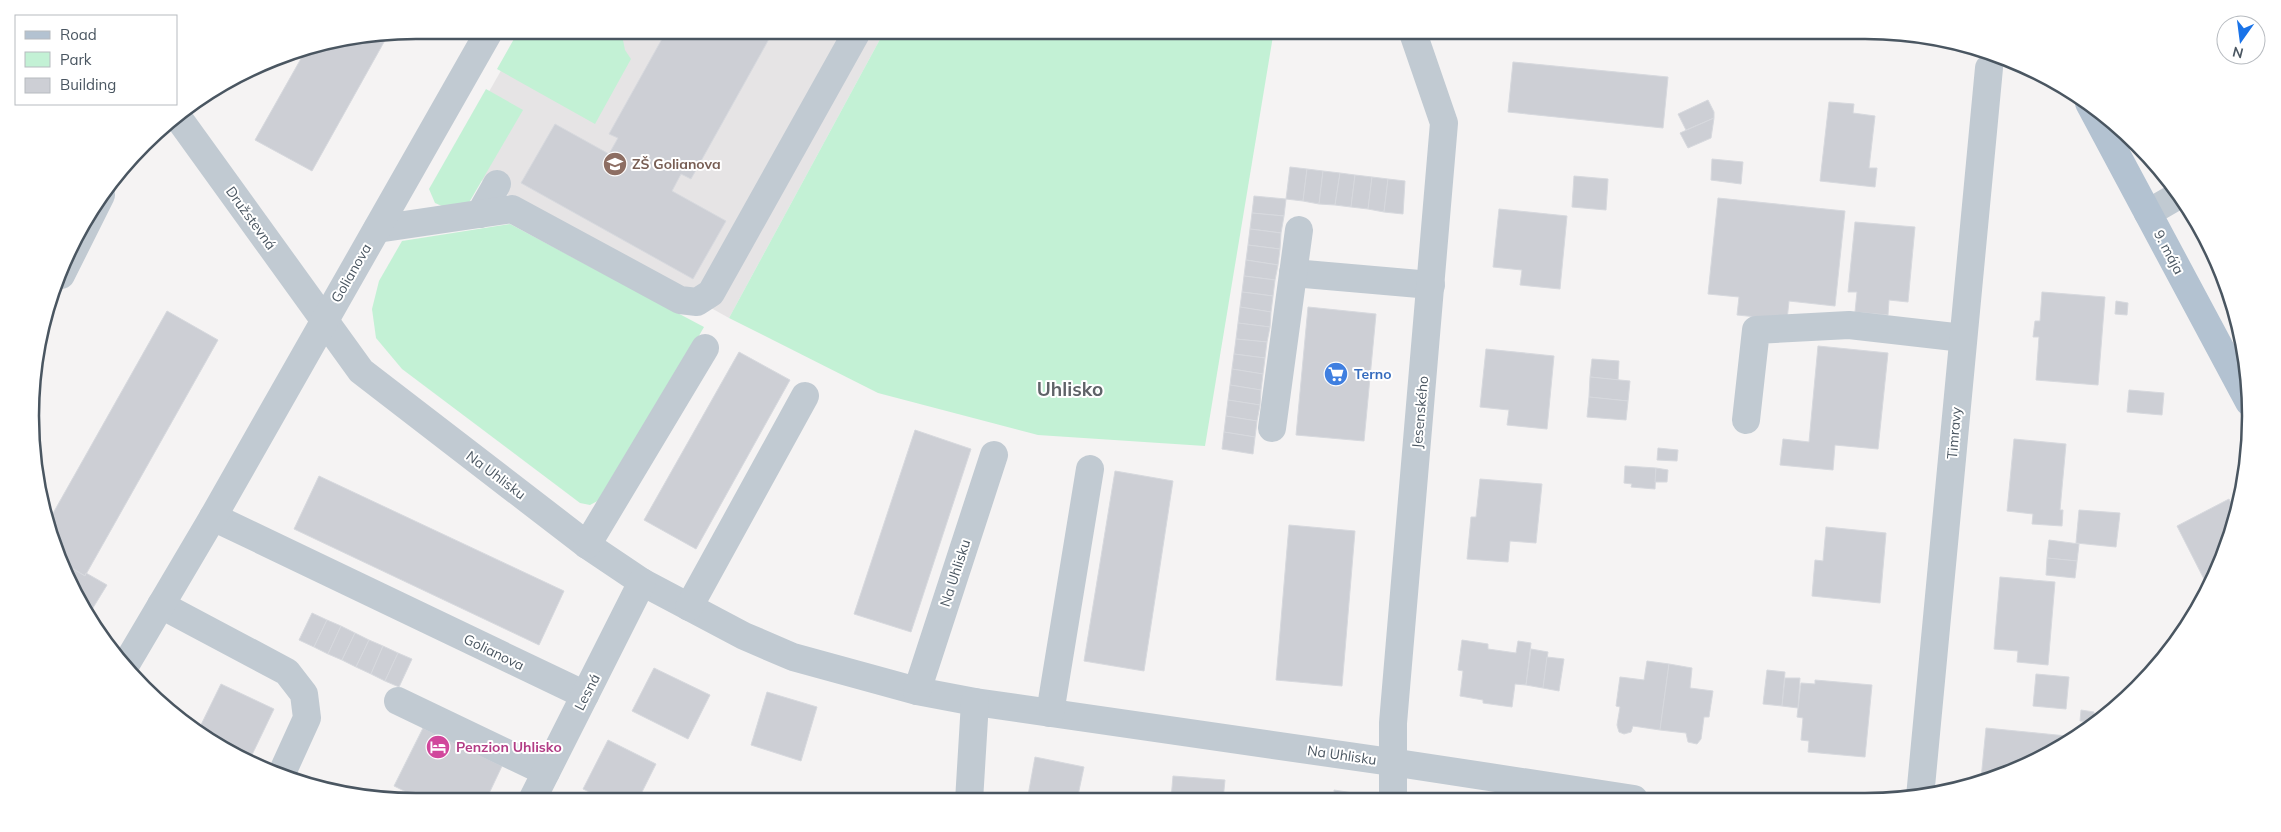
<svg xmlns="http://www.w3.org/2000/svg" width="2281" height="832" viewBox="0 0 2281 832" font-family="Mulish,sans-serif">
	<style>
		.education { fill: #e6e4e5 }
		.green { fill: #c3f1d5 }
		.building { fill: #cdcfd5; stroke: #d7d9de }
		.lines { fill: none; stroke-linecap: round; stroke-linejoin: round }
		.minor { stroke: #c1cad2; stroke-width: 28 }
		.major { stroke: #b3c2d1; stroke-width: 28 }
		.labels { text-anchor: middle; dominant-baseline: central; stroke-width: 4; stroke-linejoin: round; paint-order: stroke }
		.education-label { font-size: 14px; font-weight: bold; fill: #785e54; stroke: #fff; text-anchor: start }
		.street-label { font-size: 14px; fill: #4a5661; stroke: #fff }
		.shop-label { font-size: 14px; font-weight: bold; fill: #366cbe; stroke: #fff; text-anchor: start }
		.hotel-label { font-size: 14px; font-weight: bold; fill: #b23c85; stroke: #fff; text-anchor: start }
		.district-label { font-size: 19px; font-weight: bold; fill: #5f6368; stroke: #fff }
		.rim { fill: none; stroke: #4a5661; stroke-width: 2.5 }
	</style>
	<rect width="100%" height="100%" fill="#f5f3f3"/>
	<path class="education" d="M524,30H885L729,318L449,162Z"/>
	<g class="green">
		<path d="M519,30H621L625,50L631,59L595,124L497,69Z"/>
		<path d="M885,30H1274L1205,446L1038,435L878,393L729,318Z"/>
		<path d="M486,89L523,110L467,206L451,210L435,203L429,189Z"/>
		<path d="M510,224L704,327L607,496L590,505L580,503L402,369L376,338L372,309L379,281L402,241Z"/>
	</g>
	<g class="building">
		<path d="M667,30H774L691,179L681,174L672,191L726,221L693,279L521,183L555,124L609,154L618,138L609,134Z"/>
		<path d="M389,33L312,171L255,140L307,48L341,37Z"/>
		<path d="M1513,62L1668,77L1663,128L1508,112Z"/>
		<path d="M1708,100L1714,112V118L1686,130L1678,114Z"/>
		<path d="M1829,102L1854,104L1853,113L1875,116L1869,168H1877L1875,187L1820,181Z"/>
		<path d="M1714,118L1711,138L1688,148L1680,133Z"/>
		<path d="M1712,159L1743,162L1741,184L1711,180Z"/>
		<path d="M1290,167L1307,169L1303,201L1286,199Z"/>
		<path d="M1307,169L1323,171L1319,204L1303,201Z"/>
		<path d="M1323,171L1340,173L1335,205L1319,204Z"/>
		<path d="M1340,173L1355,175L1351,207L1335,205Z"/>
		<path d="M1355,175L1372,177L1368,209L1351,207Z"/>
		<path d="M1574,176L1608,179L1606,210L1572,207Z"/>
		<path d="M1372,177L1388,179L1384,212L1368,209Z"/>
		<path d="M1388,179L1405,181L1403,214L1384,212Z"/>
		<path d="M1254,196L1286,199L1284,216L1252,213Z"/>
		<path d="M1718,198L1845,211L1835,306L1789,301L1787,320L1737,315L1739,297L1708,294Z"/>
		<path d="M1499,209L1567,216L1560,289L1520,285L1522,270L1493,267Z"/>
		<path d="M1252,213L1284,216L1281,233L1250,229Z"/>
		<path d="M1855,222L1915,227L1908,302L1889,300L1888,315L1855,312L1857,292H1848Z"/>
		<path d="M1250,229L1281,233L1280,249L1248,245Z"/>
		<path d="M1248,245L1280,249L1278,265L1246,260Z"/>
		<path d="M1246,260L1278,265L1275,280L1244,276Z"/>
		<path d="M1244,276L1275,280L1273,296L1242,292Z"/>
		<path d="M1242,292L1273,296L1271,312L1240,307Z"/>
		<path d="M2042,292L2105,297L2098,385L2036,380L2039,337H2033L2035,321H2040Z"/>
		<path d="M2116,301L2128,303L2127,315L2115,314Z"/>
		<path d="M1240,307L1271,312L1270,327L1238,323Z"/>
		<path d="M1308,307L1376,314L1364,441L1296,435Z"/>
		<path d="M167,311L218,340L85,576L65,564L47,524Z"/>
		<path d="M1238,323L1270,327L1267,342L1236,339Z"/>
		<path d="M1236,339L1267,342L1265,358L1234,354Z"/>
		<path d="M1818,346L1888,353L1878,449L1835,445L1833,470L1780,465L1783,439L1809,442Z"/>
		<path d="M1486,349L1554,356L1547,429L1507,425L1509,410L1480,407Z"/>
		<path d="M739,352L790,380L696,549L644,520Z"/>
		<path d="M1234,354L1265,358L1263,374L1232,369Z"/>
		<path d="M1592,359L1619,361L1618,380L1590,377Z"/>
		<path d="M1232,369L1263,374L1261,390L1230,385Z"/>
		<path d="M1590,377L1630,381L1628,401L1589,397Z"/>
		<path d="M1230,385L1261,390L1260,405L1228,400Z"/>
		<path d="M2129,390L2164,393L2162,415L2127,412Z"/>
		<path d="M1589,397L1628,401L1626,420L1587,417Z"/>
		<path d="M1228,400L1260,405L1257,421L1226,416Z"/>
		<path d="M1226,416L1257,421L1255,437L1224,432Z"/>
		<path d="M915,430L971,449L911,632L854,614Z"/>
		<path d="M1224,432L1255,437L1253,454L1222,449Z"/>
		<path d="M2014,439L2066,444L2060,510H2063L2062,526L2032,524L2033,514L2007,511Z"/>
		<path d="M1658,448L1678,450L1677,461L1657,460Z"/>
		<path d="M1625,466L1656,468L1655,489L1631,487L1632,484L1624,483Z"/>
		<path d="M1656,468L1668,470L1667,482H1655Z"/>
		<path d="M1115,471L1173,481L1144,671L1084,661Z"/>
		<path d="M319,476L564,591L539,645L294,529Z"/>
		<path d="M1480,479L1542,484L1536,543L1510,541L1508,562L1467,559L1471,517H1476Z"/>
		<path d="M2229,499L2238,517L2208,587L2177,526Z"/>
		<path d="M2079,510L2120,513L2116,547L2076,543Z"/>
		<path d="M1289,525L1355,531L1342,686L1276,680Z"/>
		<path d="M1826,527L1886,533L1880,603L1812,596L1815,560L1823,561Z"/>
		<path d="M2049,540L2079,544L2077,561L2047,558Z"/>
		<path d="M2047,558L2077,561L2075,578L2046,575Z"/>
		<path d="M65,564L85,576L86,573L107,585L91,611L97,615L92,624Z"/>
		<path d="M2000,577L2055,582L2048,665L2017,662L2018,651L1994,649Z"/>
		<path d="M312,613L327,620L314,647L299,640Z"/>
		<path d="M327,620L341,626L328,654L314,647Z"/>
		<path d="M341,626L355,633L342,660L328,654Z"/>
		<path d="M355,633L369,640L356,667L342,660Z"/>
		<path d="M369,640L383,646L371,674L356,667Z"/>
		<path d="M1462,640L1488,644V649L1516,653L1518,641L1531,643L1526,685L1515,684L1512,707L1483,703V700L1460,696L1463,671L1458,670Z"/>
		<path d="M383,646L398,653L385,681L371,674Z"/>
		<path d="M1531,649L1548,652L1543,688L1526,685Z"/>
		<path d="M398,653L412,659L399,687L385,681Z"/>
		<path d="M1547,657L1564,659L1559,691L1543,688Z"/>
		<path d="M1647,661L1669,664L1660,730L1633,726L1631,732L1624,734L1619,732L1617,725L1620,707L1616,706L1620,677L1644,680Z"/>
		<path d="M1669,664L1692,668L1690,688L1713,691L1709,717H1704L1701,739L1697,744L1688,742L1686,733L1660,730Z"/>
		<path d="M654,668L710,695L688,739L632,711Z"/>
		<path d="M1767,670L1785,672L1782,706L1763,704Z"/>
		<path d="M2036,674L2069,677L2066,709L2033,706Z"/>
		<path d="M1785,678H1800L1798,708L1782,706Z"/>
		<path d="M1815,680L1872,685L1865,757L1808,752L1809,741L1801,740L1803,718L1797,717L1801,683L1815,684Z"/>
		<path d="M221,684L274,709L250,759L197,733Z"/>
		<path d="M767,692L817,707L801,761L751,745Z"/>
		<path d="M2081,710L2094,712L2093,722L2080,721Z"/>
		<path d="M423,728L502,766L485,802H478L471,798L469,802H427L394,786Z"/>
		<path d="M1986,728L2067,736L2066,742L2035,762L1981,779Z"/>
		<path d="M608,740L656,764L637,802H597L600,797L583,789Z"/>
		<path d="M1035,757L1084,767L1077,800L1027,801Z"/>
		<path d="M1173,776L1225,780L1223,800H1161L1171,799Z"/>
		<path d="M1334,790L1366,795L1367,800H1335Z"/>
		<path d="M833,794L855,800L924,797V801H834Z"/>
	</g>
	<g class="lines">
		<g class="minor">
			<path d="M177,116L361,371L587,545L642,582L744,636L793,657L917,691L975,702L1391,762L1634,799"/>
			<path d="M2148,213L2179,195"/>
			<path d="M480,214L497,184"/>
			<path d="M377,229L512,209L680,300L697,302L711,293L858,30"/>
			<path d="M1293,273L1431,285"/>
			<path d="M61,275L101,195"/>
			<path d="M1746,420L1756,330L1849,325L1963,338"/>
			<path d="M1272,428L1299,230"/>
			<path d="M213,517L585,695"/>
			<path d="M587,545L705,348"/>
			<path d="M161,605L287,672L304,694L307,718L282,773"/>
			<path d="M689,607L805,396"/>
			<path d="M125,666L213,517L490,30"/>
			<path d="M917,691L994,455"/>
			<path d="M398,701L546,772"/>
			<path d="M1050,713L1090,469"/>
			<path d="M1920,797L1989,68"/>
			<path d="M1393,800V723L1444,123L1412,30"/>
			<path d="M969,801L975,702"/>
			<path d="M531,802L642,582"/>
		</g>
		<path class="major" d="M2089,103L2249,402"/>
	</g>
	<defs>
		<g id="school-disc" transform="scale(1.25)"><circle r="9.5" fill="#8d6e63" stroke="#fff"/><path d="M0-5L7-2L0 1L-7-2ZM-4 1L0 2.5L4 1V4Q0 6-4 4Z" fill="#fff"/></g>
		<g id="supermarket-disc" transform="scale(1.25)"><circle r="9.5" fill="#3f7fe0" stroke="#fff"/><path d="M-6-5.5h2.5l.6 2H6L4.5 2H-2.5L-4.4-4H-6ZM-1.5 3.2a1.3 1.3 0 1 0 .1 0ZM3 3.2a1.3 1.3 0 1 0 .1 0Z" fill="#fff"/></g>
		<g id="hotel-disc" transform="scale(1.25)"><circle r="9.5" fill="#d1479c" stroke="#fff"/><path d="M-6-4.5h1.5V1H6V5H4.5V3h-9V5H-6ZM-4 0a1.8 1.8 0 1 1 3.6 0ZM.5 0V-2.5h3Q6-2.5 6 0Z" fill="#fff"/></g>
	</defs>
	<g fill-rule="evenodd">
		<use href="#school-disc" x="615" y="164"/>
		<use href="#supermarket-disc" x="1336" y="374"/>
		<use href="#hotel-disc" x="438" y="747"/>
	</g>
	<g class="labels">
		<g class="education-label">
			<text x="632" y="164">ZŠ Golianova</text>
		</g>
		<g class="street-label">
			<text transform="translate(251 218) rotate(54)">Družstevná</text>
			<text transform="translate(2169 252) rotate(62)">9. mája</text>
			<text transform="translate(351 273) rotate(-60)">Golianova</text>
			<text transform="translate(1420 412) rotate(-85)">Jesenského</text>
			<text transform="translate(1954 433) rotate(-85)">Timravy</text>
			<text transform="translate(496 475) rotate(37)">Na Uhlisku</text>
			<text transform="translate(955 573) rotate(-72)">Na Uhlisku</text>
			<text transform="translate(494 652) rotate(26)">Golianova</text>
			<text transform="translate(587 692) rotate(-63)">Lesná</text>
			<text transform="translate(1342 755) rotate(8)">Na Uhlisku</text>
		</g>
		<g class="shop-label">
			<text x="1354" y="374">Terno</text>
		</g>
		<g class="hotel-label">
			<text x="456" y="747">Penzion Uhlisko</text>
		</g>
		<g class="district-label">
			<text x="1070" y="389">Uhlisko</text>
		</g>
	</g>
	<path d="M0 0H2281V832H0ZM416 39H1865A377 377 0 0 1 2242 416V416A377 377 0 0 1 1865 793H416A377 377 0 0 1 39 416V416A377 377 0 0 1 416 39Z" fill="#fff" fill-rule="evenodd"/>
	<path class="rim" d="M416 39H1865A377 377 0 0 1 2242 416V416A377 377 0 0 1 1865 793H416A377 377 0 0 1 39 416V416A377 377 0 0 1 416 39Z"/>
	<rect x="15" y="15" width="162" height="90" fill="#ffffff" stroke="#b7bbc0"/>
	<rect x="25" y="31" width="25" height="8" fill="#b3c2d1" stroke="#b7bbc0"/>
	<text x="60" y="40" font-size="15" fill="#4a5661">Road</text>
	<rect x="25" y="52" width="25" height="15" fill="#c3f1d5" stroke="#b7bbc0"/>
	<text x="60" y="65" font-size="15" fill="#4a5661">Park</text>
	<rect x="25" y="78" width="25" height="15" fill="#cdcfd5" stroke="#b7bbc0"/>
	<text x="60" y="90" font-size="15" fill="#4a5661">Building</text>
	<g transform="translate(2241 40) rotate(194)"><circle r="24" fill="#ffffff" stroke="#b7bbc0"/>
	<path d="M0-4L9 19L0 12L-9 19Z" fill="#1a73e8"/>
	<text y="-8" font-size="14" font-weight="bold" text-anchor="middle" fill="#4a5661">N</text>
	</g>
</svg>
